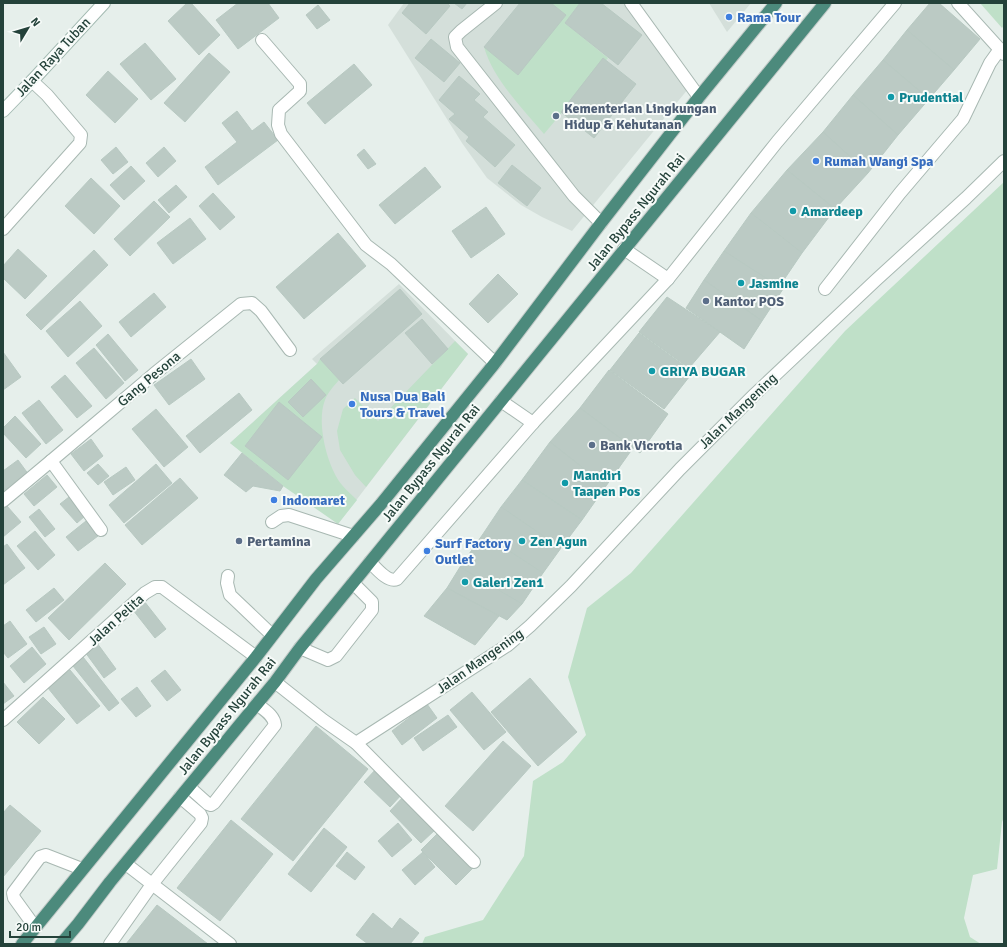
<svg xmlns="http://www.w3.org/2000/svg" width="1007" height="947" viewBox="0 0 1007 947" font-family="Signika,sans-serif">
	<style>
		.built { fill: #d4dfda }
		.green { fill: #bfe0c8 }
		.building { fill: #bbcac4; stroke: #b8c9c2 }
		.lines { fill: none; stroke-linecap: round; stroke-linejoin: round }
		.service-casing { stroke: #a8b8b2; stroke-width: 14 }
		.minor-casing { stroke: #a8b8b2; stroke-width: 14 }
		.secondary-casing { stroke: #a4bbb3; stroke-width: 14 }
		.trunk-casing { stroke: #c2cac8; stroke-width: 14 }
		.service { stroke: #fff; stroke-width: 12 }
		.minor { stroke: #fff; stroke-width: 12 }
		.secondary { stroke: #fff; stroke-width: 12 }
		.trunk { stroke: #4c8a7c; stroke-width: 12 }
		.shop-dot { fill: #3f7fe0; stroke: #f7fbf9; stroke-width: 1.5 }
		.culture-dot { fill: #0f9aa8; stroke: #f7fbf9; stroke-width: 1.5 }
		.service-dot { fill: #5c6f8a; stroke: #f7fbf9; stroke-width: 1.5 }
		.labels { text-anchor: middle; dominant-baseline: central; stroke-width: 4; stroke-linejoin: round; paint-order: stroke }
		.shop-label { font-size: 14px; font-weight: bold; fill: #366cbe; stroke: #f7fbf9; text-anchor: start }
		.street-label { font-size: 14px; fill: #24423a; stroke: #f7fbf9 }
		.culture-label { font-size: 14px; font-weight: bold; fill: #0d838f; stroke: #f7fbf9; text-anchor: start }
		.service-label { font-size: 14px; font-weight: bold; fill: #4e5e75; stroke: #f7fbf9; text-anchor: start }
	</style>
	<rect width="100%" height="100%" fill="#e6efeb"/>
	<g class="built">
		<path d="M404,3H624L688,89L572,231L542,217L521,205L487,178L462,143L388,25Z"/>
		<path d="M709,3H751L727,32Z"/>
		<path d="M399,284L468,354L338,524L230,443L317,364L312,359Z"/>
	</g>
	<g class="green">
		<path d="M551,3H580L565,23L608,58L544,134C523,109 493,79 484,47L566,15Z"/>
		<path d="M980,3H1004V25L1002,28Z"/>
		<path d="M1004,182V817L1002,822L997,869L973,875L964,918L970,937L981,944H422L425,937L483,920L524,856L533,781L563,762L586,735L568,677L587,608L631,573L845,331Z"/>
		<path d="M455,341L468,354L366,487L355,475L340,450L337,431L343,409L355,398L378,421Z"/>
		<path d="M320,359L339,380C334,386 328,392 325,400C316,422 327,467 342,485C346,490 352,495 357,500L338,524L283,486L230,443L317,364Z"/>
	</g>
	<g class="building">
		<path d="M187,3H191L220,35L199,55L168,21Z"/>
		<path d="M238,3H268L279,18L238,49L216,20Z"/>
		<path d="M410,3H447L450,6L426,34L402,13Z"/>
		<path d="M454,3H467L462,9Z"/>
		<path d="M520,3H551L566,15L518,75L484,47Z"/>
		<path d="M580,3H601L642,35L618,65L565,23Z"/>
		<path d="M930,3H939L980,39L954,70L907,30Z"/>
		<path d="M318,5L330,20L317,29L306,15Z"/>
		<path d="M907,30L954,70L929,99L883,60Z"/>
		<path d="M431,39L460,63L444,82L415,58Z"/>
		<path d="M145,43L176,79L151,100L120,64Z"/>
		<path d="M209,53L230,72L185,122L164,103Z"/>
		<path d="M603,58L636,84L594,138L561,112Z"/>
		<path d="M883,60L929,99L898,135L853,95Z"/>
		<path d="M354,64L372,85L325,124L307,103Z"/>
		<path d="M108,71L138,99L115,123L86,95Z"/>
		<path d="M459,76L480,94L474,100L488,112L483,117L515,145L495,167L466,141L469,137L449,119L455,114L439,100Z"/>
		<path d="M853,95L898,135L868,173L823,132Z"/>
		<path d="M237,111L252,131L264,122L278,140L218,185L205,167L237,142L222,123Z"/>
		<path d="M823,132L868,173L835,209L787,170Z"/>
		<path d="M116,147L128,162L113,174L101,160Z"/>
		<path d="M164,147L176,161L158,177L146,163Z"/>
		<path d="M364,149L376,164L368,169L357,155Z"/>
		<path d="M512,165L541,188L527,206L498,183Z"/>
		<path d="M131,166L145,181L124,200L110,185Z"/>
		<path d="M425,167L441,187L395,224L379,205Z"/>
		<path d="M787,170L835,209L802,253L751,213Z"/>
		<path d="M91,178L120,206L94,234L65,206Z"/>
		<path d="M176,185L187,197L169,213L158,200Z"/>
		<path d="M213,193L235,217L220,230L199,206Z"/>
		<path d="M154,201L170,217L130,256L114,239Z"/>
		<path d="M486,207L505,234L471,258L452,231Z"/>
		<path d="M751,213L802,253L779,287L724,251Z"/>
		<path d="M190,218L206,239L173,264L157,243Z"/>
		<path d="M338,233L366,266L304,319L276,287Z"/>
		<path d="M18,249L47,276L25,299L3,278V266Z"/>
		<path d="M94,250L108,265L41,330L26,315Z"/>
		<path d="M724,251L783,289L762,321L704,280Z"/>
		<path d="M498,274L518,294L488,323L469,304Z"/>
		<path d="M704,280L762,321L744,349L686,308Z"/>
		<path d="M400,289L422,314L343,384L320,359Z"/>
		<path d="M154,293L166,307L131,337L119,322Z"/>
		<path d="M667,297L720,332L689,368L639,332Z"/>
		<path d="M80,301L102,326L68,357L46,331Z"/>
		<path d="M422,319L448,349L432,364L405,333Z"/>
		<path d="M639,333L693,372L664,409L610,370Z"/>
		<path d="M108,334L138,370L125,381L96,345Z"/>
		<path d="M94,348L124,383L106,399L76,363Z"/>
		<path d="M3,352L21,377L3,390Z"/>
		<path d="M191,359L205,379L169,405L154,385Z"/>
		<path d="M609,370L668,414L640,453L580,408Z"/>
		<path d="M65,375L92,406L77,418L51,387Z"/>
		<path d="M311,379L326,395L303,417L288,402Z"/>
		<path d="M239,393L252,410L200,453L186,436Z"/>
		<path d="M39,400L63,430L46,444L22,413Z"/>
		<path d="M279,402L322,437L288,480L245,446Z"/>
		<path d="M580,408L633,448L606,486L550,442Z"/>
		<path d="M156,409L188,447L164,467L132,429Z"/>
		<path d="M15,416L41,444L26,458L3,433V428Z"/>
		<path d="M91,439L103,456L84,471L71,454Z"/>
		<path d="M550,442L606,486L582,520L522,480Z"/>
		<path d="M242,453L283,486L280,491L253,486L246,492L224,475Z"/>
		<path d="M18,460L29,475L3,495V471Z"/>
		<path d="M98,464L109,476L98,485L87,473Z"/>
		<path d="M156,464L172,483L124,523L109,505Z"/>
		<path d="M126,467L135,480L113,495L104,482Z"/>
		<path d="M47,475L57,487L34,506L24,494Z"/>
		<path d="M180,478L198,498L142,545L125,525Z"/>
		<path d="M522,480L582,520L561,548L501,507Z"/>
		<path d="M69,497L85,516L77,523L60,504Z"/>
		<path d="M7,506L21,522L3,537V510Z"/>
		<path d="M501,507L561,548L543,573L483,534Z"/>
		<path d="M39,509L55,529L45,537L29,517Z"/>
		<path d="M86,521L98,536L78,551L66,537Z"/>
		<path d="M35,531L55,555L38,570L17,546Z"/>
		<path d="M483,534L543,573L522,604L460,567Z"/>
		<path d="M7,544L25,568L3,585V547Z"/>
		<path d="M105,563L126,584L69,640L48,618Z"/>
		<path d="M460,567L522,604L507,620L447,588Z"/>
		<path d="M54,588L64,600L36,622L26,610Z"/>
		<path d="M447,588L499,616L475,645L424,616Z"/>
		<path d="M144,601L166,629L155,638L133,610Z"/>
		<path d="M10,621L27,644L8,658L3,652V626Z"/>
		<path d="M44,627L56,644L41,654L29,637Z"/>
		<path d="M97,643L116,669L104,678L85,652Z"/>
		<path d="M32,647L46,664L24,683L10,666Z"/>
		<path d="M83,657L119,703L109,711L73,666Z"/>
		<path d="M70,670L100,706L77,724L48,688Z"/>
		<path d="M165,670L181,690L167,701L151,681Z"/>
		<path d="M530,678L577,732L538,766L491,712Z"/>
		<path d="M3,682L14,696L3,704Z"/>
		<path d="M137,687L151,706L136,717L121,699Z"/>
		<path d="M472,692L506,732L484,750L450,710Z"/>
		<path d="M43,697L65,719L39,744L17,722Z"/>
		<path d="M427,704L437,718L402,745L392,731Z"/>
		<path d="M448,715L457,727L423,751L414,738Z"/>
		<path d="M316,726L368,769L293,861L241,819Z"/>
		<path d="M503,741L531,766L473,831L445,806Z"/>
		<path d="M377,768L403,793L390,807L364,782Z"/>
		<path d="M404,796L436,829L421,843L390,811Z"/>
		<path d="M10,805L41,831L3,877V813Z"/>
		<path d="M231,820L273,854L220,921L177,888Z"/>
		<path d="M398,823L412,840L392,857L378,841Z"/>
		<path d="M324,828L347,847L311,892L288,874Z"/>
		<path d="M439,832L474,867L456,885L421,850Z"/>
		<path d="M347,852L365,867L355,880L336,866Z"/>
		<path d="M423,852L435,867L415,885L402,870Z"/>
		<path d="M157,905L208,944H126Z"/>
		<path d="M373,913L392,929L400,918L419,933L410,944H368L356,935Z"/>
	</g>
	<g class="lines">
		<g class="service-casing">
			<g id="service">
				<path d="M496,3L461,31L455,37L457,47L574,196L601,223"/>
				<path d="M3,229L80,143L81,135L47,95L32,81"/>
				<path d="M624,249L668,279"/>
				<path d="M825,289L900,193L963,119L990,63L1000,49"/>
				<path d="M501,401L533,423"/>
				<path d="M51,461L101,530"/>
				<path d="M272,522L281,516L289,515L353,536"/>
				<path d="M370,562C376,568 388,583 397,579L533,423L668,279L777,142L895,3"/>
				<path d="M228,576L227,583L230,595L272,635"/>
				<path d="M300,648L328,660L336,656L372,610V602L353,583"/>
				<path d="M356,743L508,645L530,626L571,586L680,469L755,394L876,280L966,198L1004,161"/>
				<path d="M189,787L208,804L211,805L214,803L275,725C274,715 264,710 257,704"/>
				<path d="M35,927L14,898L13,893L40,857L46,855L82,869"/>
				<path d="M110,944L153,883L201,823L202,818L200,814L180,797"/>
			</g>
		</g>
		<g class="minor-casing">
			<g id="minor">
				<path d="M631,3L699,97"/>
				<path d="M958,3L1004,54"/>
				<path d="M262,40L300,84V91L279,110L278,125L281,134L366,245L391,264L495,363"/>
				<path d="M3,501L51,461L154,374L241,304L252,303L261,311L290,350"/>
				<path d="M275,682L323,720L356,743L474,862"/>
				<path d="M3,720L145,593L155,587H162L256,657"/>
				<path d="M126,864L230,944"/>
			</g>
		</g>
		<g class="secondary-casing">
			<path id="secondary" d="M3,111L32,81L104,3"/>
		</g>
		<g class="trunk-casing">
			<g id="trunk">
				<path d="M22,944L256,657L316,579L381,504L495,363L601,223L699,97L776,3"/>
				<path d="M61,944L78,924L110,882L275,682L300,648L825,3"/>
			</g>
		</g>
		<use href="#service" class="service"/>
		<use href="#minor" class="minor"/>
		<use href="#secondary" class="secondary"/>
		<use href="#trunk" class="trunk"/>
	</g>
	<g class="shop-dot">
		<circle cx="729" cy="17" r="4"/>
		<circle cx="816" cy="161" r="4"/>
		<circle cx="352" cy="404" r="4"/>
		<circle cx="274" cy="500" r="4"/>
		<circle cx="427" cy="551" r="4"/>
	</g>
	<g class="culture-dot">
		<circle cx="891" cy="97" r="4"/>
		<circle cx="793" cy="211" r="4"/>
		<circle cx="741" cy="283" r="4"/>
		<circle cx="652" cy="371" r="4"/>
		<circle cx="565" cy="483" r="4"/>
		<circle cx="522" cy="541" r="4"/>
		<circle cx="465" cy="582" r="4"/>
	</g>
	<g class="service-dot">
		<circle cx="556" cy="116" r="4"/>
		<circle cx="706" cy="301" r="4"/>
		<circle cx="592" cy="445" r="4"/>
		<circle cx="239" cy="541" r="4"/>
	</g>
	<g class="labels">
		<g class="shop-label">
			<text x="737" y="17">Rama Tour</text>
			<text x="824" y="161">Rumah Wangi Spa</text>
			<text x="360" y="396">Nusa Dua Bali<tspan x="360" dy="16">Tours &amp; Travel</tspan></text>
			<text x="282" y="500">Indomaret</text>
			<text x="435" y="543">Surf Factory<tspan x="435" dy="16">Outlet</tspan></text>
		</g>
		<g class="street-label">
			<text transform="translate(53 57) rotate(-47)">Jalan Raya Tuban</text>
			<text transform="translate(636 212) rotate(-51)">Jalan Bypass Ngurah Rai</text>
			<text transform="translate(149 379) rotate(-40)">Gang Pesona</text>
			<text transform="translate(738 411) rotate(-44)">Jalan Mangening</text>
			<text transform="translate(431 463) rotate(-51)">Jalan Bypass Ngurah Rai</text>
			<text transform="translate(116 620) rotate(-42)">Jalan Pelita</text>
			<text transform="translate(480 661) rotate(-35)">Jalan Mangening</text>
			<text transform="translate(227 716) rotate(-51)">Jalan Bypass Ngurah Rai</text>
		</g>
		<g class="culture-label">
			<text x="899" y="97">Prudential</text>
			<text x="801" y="211">Amardeep</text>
			<text x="749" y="283">Jasmine</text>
			<text x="660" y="371">GRIYA BUGAR</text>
			<text x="573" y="475">Mandiri<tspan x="573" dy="16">Taapen Pos</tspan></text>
			<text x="530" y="541">Zen Agun</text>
			<text x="473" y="582">Galeri Zen1</text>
		</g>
		<g class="service-label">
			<text x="564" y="108">Kementerian Lingkungan<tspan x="564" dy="16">Hidup &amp; Kehutanan</tspan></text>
			<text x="714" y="301">Kantor POS</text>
			<text x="600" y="445">Bank Vicrotia</text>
			<text x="247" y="541">Pertamina</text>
		</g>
	</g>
	<rect width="1007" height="947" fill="none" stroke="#24423a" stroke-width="8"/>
	<g transform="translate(28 28) rotate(52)" stroke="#f7fbf9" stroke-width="3" paint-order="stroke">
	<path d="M0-3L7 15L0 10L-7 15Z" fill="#24423a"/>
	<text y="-6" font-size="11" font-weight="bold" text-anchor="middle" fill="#24423a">N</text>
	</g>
	<path d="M10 931v6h60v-6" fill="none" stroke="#24423a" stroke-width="2"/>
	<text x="16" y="931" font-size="12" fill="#24423a" stroke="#f7fbf9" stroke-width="3" paint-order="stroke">20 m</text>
</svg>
